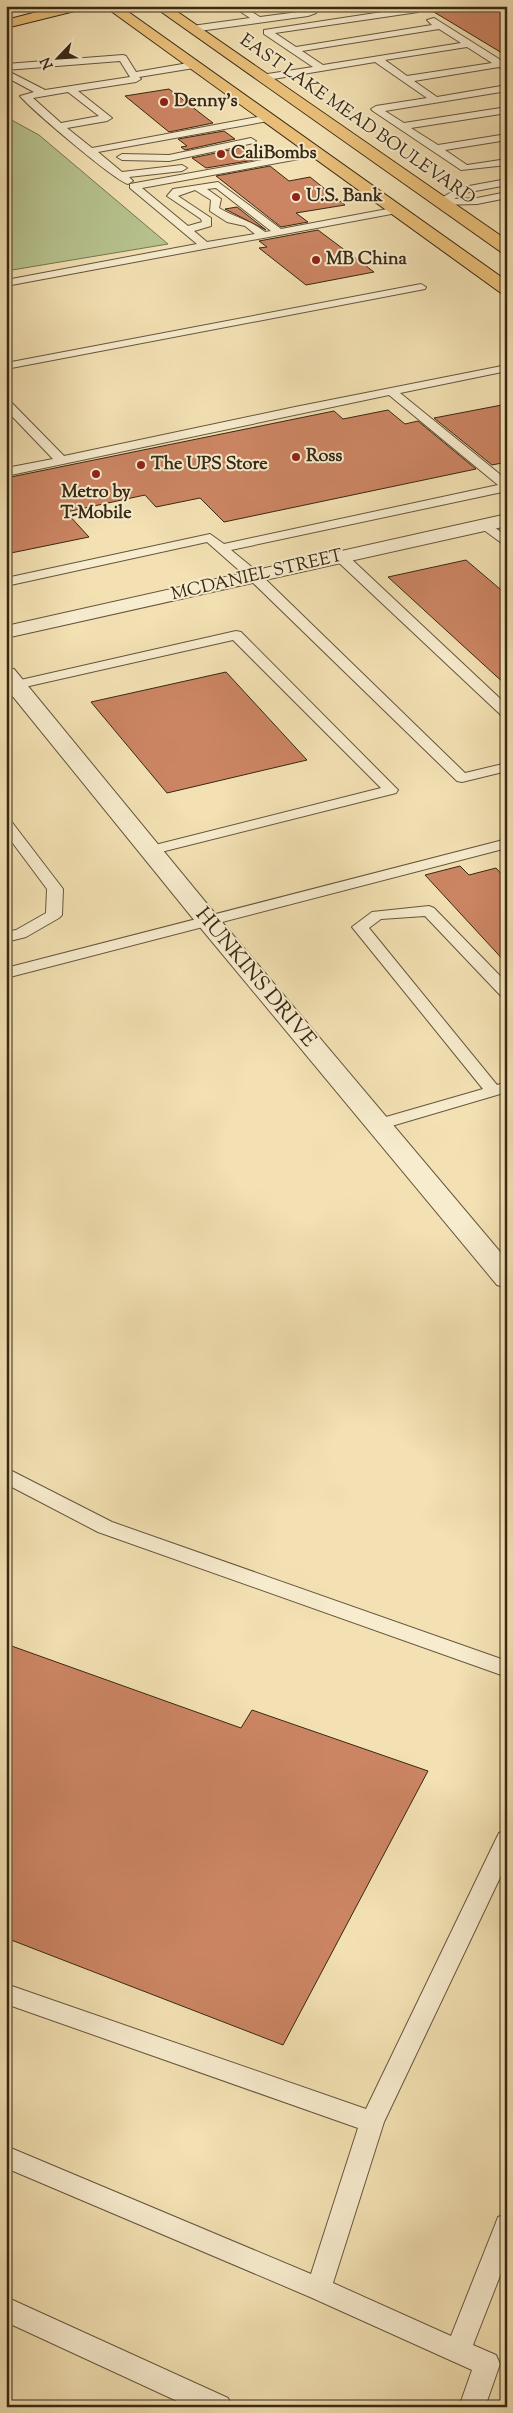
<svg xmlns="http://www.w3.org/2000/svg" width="513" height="2413" viewBox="0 0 513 2413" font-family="'Sorts Mill Goudy',serif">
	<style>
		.green { fill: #b7c38f; stroke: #777652 }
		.building { fill: #cc8563; stroke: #372814 }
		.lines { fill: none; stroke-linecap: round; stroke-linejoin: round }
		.lane-casing { stroke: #66563c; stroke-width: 2 }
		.street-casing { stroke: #66563c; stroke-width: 2 }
		.primary-casing { stroke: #372814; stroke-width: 2 }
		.lane { fill: #f7ecce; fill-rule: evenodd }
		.street { fill: #f7ecce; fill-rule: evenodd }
		.primary { fill: #eac07a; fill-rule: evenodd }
		.poi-dot { fill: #8f2418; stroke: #f7ecce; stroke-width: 2 }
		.labels { text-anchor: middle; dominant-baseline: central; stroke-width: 4; stroke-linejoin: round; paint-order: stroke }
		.far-poi-label { font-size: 18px; font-weight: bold; fill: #372814; stroke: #f7ecce; text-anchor: start }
		.far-street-label { font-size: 18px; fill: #372814; stroke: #f7ecce }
		.street-label { font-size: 21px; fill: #372814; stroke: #f7ecce }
	</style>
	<rect width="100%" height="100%" fill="#f3e1b3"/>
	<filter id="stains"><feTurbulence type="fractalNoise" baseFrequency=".004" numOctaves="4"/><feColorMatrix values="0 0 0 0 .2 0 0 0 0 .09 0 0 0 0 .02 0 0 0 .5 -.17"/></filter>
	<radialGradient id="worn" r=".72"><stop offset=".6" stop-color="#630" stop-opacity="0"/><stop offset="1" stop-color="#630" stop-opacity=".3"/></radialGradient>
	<path class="green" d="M6,117L39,135L168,244L6,271Z"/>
	<g class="building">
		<path d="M424,6H507V56Z"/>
		<path d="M169,89L213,123L169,132L125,96Z"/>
		<path d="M224,131L235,139L185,150L181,147L187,146L178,139Z"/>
		<path d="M244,147L260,159L206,168L192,158Z"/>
		<path d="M270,166L289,181L310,177L345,205L296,213L308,222L281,227L216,176Z"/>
		<path d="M237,207L266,230L225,209Z"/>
		<path d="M318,230L374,272L306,285L259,248L267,247L259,241Z"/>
		<path d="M507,404V462L492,465L434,418Z"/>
		<path d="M388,410L405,424L418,421L476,469L224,522L200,498L156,507L145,495L66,512L89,537L6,554V478L334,411L343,419Z"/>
		<path d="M466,560L507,595V686L388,577Z"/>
		<path d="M226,672L307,760L167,793L91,702Z"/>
		<path d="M460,866L469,875L496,868L507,880V964L425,875Z"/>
		<path d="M6,1644L241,1728L252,1710L428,1771L283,2045L6,1938Z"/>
	</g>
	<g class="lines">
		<g class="lane-casing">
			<g id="lane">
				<path d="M232,6H242L260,17L306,11L310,8L309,6L319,8L316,13L308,16L192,32L188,29L192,26L250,18Z"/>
				<path d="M415,7L418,8V12L275,33L296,47L432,25L427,20L434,18L507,64V71L499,67L414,81L437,97L507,85V91L385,111L404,123L507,107V113L411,128L438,145L507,134V140L445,150L467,165L507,159V165L461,170L373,111L371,109L376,106L427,98L375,62L261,81L256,78L261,75L313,67L264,34V30ZM439,29L461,43L323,65L302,51ZM467,47L492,63L407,76L385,60Z"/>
				<path d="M123,55L126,56L136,72L194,62L199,65L194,68L139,77L141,79L136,82L78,91L112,118L107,121L67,128L92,148L268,115L273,118L268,121L98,152L122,172L182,165L187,168L182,171L129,177L133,181L128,184C114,180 32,110 20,96L34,92L6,77V70L45,90L130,77L120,61L6,70V64ZM68,92L99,116L61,123L33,98Z"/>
				<path d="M251,138L256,141L254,143L169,161L122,160L117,157L122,154L169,155Z"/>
				<path d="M318,150L323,153L321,155L142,188L188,226L202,222L201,219L167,196L173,189L218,182L281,229L398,207L402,208V212L6,286V280L197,244L130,188V184ZM216,188L271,231L265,232C250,220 236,218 219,208L221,199L207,189ZM195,190L211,200L210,211L227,222L245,226L255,234L207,242L194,231L211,226V218L178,196Z"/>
				<path d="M507,179V185L465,193L454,199L477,198L507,192V198L477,204L440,205L435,202L458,188Z"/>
				<path d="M421,284L426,287L425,289L6,369V363Z"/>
				<path d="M507,365V371L400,393L507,480V491L231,550L259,573L465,773L507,763V771L462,782L457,781L249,579L207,542L6,586V578L210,534L224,544L498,485L389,395L6,476V468L53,459L6,410V400L10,401L64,456L295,407Z"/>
				<path d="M485,521L507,536V547L481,528L479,525L481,522Z"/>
				<path d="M341,553L346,554L507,705V717L502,716L336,560L335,557L336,554Z"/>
				<path d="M236,631L241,632L398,790L396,793L157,853H147L145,850L147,847L381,788L233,640L16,689L9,685L16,681Z"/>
				<path d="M6,820L11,821L63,889L62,915L59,918L26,937L6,942V932L16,930L46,913L47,889L6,834Z"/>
				<path d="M507,839V848L6,978V968Z"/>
				<path d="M429,906L434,908L507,983V998L501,996L425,916L381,919L369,928L497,1085L507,1082V1092L378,1130L372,1129L370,1125L372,1121L483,1089L352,927L372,912Z"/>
				<path d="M6,1468L112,1522L507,1661V1677L98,1532L6,1484Z"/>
				<path d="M507,1830V1863L384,2122L333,2283L451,2336L495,2225L498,2217L507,2214V2258L473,2345L496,2355L500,2364L485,2407H459L472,2370L310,2297L6,2168V2146L311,2274L358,2128L6,2004V1984L366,2109L496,1839L499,1833Z"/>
				<path d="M6,2297L228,2398L232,2407H190L6,2322Z"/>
			</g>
		</g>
		<g class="street-casing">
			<g id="street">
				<path d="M507,514V526L6,638V626Z"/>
				<path d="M6,668L14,669L217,916L507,1260V1288L497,1285L199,926L6,688Z"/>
			</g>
		</g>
		<g class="primary-casing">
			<g id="primary">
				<path d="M60,6H85L83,9L6,28V20Z"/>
				<path d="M104,6H120L507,281V294L501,293Z"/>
				<path d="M153,6H169L507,240V253L501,252Z"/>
			</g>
		</g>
		<use href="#lane" class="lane"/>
		<use href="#street" class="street"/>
		<use href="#primary" class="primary"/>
	</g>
	<g class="poi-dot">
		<circle cx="164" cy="102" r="5"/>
		<circle cx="221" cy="154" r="5"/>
		<circle cx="296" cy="197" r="5"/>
		<circle cx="316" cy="260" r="5"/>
		<circle cx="296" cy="457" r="5"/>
		<circle cx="141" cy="465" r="5"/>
		<circle cx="96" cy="474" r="5"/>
	</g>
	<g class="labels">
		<g class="far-poi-label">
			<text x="174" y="102">Denny's</text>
			<text x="231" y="154">CaliBombs</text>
			<text x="306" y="197">U.S. Bank</text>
			<text x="326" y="260">MB China</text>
			<text x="306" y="457">Ross</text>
			<text x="151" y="465">The UPS Store</text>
			<text x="96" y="493" text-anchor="middle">Metro by<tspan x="96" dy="21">T-Mobile</tspan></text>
		</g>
		<g class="far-street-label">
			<text transform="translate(357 120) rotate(35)">EAST LAKE MEAD BOULEVARD</text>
			<text transform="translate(257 576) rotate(-13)">MCDANIEL STREET</text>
		</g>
		<g class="street-label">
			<text transform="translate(255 978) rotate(50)">HUNKINS DRIVE</text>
		</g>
	</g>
	<rect width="513" height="2413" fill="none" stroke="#f3e1b3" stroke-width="25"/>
	<rect x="8" y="8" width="498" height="2398" fill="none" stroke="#372814" stroke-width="2.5"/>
	<rect x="12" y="12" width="488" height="2388" fill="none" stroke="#372814"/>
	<g transform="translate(58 58) rotate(245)" stroke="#f7ecce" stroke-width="4" paint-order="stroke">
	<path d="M0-4L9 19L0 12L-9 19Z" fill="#372814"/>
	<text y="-8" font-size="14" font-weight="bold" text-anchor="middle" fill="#372814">N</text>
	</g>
	<rect width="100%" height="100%" filter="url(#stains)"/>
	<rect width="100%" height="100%" fill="url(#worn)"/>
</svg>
